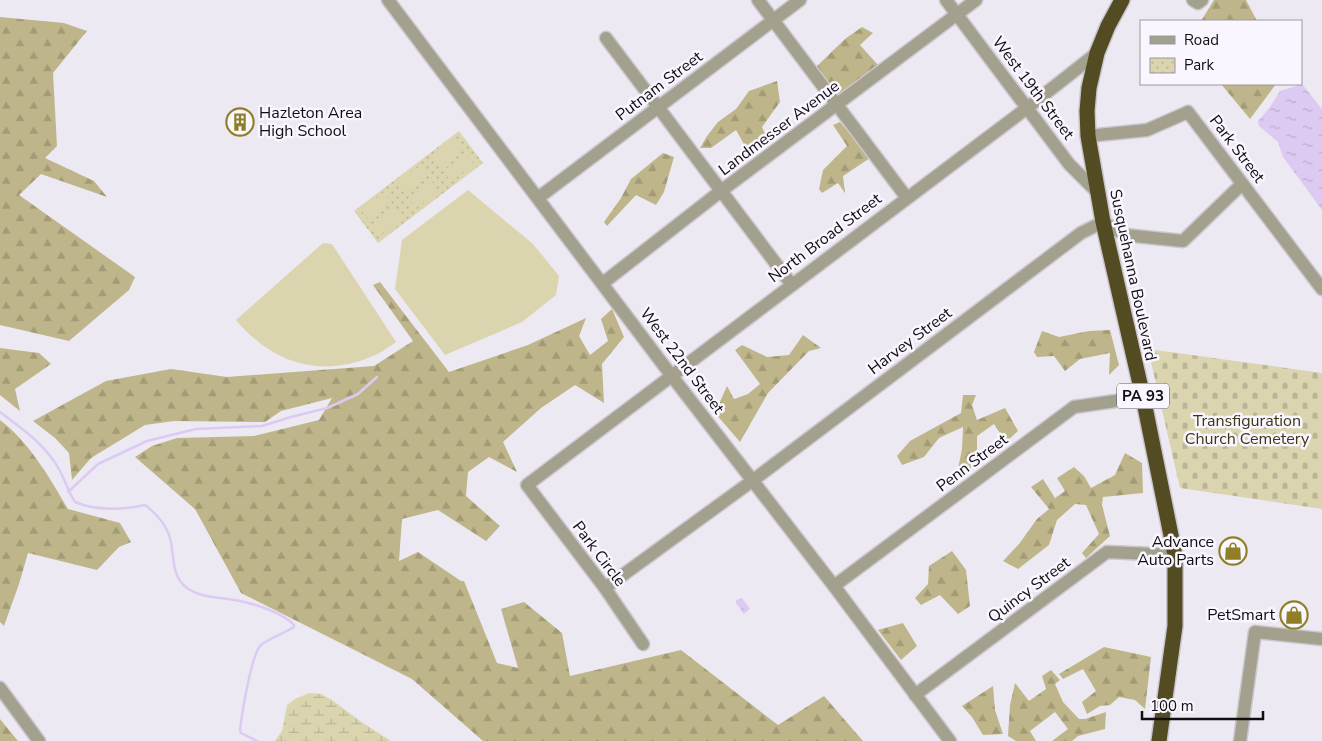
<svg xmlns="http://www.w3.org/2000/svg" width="1322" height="741" viewBox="0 0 1322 741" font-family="'Nunito Sans',sans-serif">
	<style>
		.forest { fill: url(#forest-firs) }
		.wetland { fill: url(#wetland-marsh) }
		.cemetery { fill: url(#cemetery-stones) }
		.park { fill: url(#park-dots) }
		.garden { fill: #dad4af }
		.water { fill: url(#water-ripples) }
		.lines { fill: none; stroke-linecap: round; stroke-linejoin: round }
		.stream { stroke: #dccaf3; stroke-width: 2.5 }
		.minor-casing { stroke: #cac6ce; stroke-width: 15 }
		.highway-casing { stroke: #cac6ce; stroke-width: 18 }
		.minor { stroke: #a3a08d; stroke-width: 12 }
		.highway { stroke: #534c23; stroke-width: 15 }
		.labels { text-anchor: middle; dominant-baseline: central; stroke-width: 5; stroke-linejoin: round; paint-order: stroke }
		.shield { fill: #faf6ff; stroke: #565458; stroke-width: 1 }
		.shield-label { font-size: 15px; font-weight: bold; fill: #100e11 }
		.street-label { font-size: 16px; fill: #100e11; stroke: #faf6ff }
		.poi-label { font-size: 16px; fill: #100e11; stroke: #faf6ff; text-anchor: end }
		.park-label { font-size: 16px; fill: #3d3712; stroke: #faf6ff }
	</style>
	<defs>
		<pattern id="forest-firs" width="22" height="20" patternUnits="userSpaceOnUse" patternTransform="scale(1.25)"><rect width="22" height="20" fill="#beb68a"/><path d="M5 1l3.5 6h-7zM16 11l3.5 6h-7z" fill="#a29b76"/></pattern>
		<pattern id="wetland-marsh" width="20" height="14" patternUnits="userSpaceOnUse" patternTransform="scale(1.25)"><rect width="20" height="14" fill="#dad4af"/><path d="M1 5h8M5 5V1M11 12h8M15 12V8" fill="none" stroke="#bab596"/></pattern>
		<pattern id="cemetery-stones" width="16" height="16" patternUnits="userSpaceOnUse" patternTransform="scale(1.25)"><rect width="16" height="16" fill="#dad4af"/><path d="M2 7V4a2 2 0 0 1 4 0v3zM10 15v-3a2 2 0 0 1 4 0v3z" fill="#bab596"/></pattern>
		<pattern id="park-dots" width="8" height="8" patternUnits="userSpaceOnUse" patternTransform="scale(1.25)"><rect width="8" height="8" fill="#dad4af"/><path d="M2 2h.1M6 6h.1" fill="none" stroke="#bab596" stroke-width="1.8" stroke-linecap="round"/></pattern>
		<pattern id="water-ripples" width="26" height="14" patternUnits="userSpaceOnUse" patternTransform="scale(1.25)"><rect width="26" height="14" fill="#dccaf3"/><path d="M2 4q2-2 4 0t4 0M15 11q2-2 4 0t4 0" fill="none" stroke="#bcaccf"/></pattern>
	</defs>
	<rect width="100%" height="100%" fill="#ede9f2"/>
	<g class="forest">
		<path d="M1214,0H1246L1257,21H1201Z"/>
		<path d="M0,17L64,23L87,31L53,73L57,146L45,158L94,181L107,197L41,174L19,195L135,277L129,290L69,341L0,325Z"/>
		<path d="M862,27L873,33L860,45L878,65L838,97L817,66L845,39Z"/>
		<path d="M777,81L780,102L762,127L769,142L750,155L736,130L711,148H700L707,136L718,122L736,109L749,91Z"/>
		<path d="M1221,84H1276L1250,119Z"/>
		<path d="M840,122L870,158L843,176L845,193L838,183L822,193L819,189L823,170L847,146L833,125Z"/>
		<path d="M663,153L674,157L664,192L656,205L636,195L607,226L604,222L621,198L631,179Z"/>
		<path d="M380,282L449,372L528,345L586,318L579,336L590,355L608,341L601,319L612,309L624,337L602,364L604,403L575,385L541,408L503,442L517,472L489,457L468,472L466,496L500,526L486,541L438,510L402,519L399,561L418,552L461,581H464L497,663L518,668L501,609L524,602L562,633L570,676L681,650L778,725L824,696L863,741H483L412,679L241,593L195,509L135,457L152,446L177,438L254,436L319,420L332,398L281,411L265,422L174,421L145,425L91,458L72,480L69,453L55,438L33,421L106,381L171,369L227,377L374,366L413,341L373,285Z"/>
		<path d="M1110,330L1119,365L1109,375L1110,353L1080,359L1065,371L1054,356L1037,357L1034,352L1042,331L1059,337L1089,331Z"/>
		<path d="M803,335L821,348L809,351L768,393L740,442L715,413L727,386L734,399L748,394L760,384L735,350L742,345L767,357L789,355Z"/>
		<path d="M0,348L39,353L51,364L15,389L20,411L0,395Z"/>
		<path d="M963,395H976L972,405L977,420L1005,408L1018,431L1006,442L994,424L977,436V456L996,453L956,478L962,449L963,427L939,438L924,457L902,465L897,456L910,441L961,413Z"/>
		<path d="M0,420C30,443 49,477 68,509L120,523L131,542L119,547L97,570L28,553L19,584L4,626L0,622Z"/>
		<path d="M1125,453L1142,463L1143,493L1103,497L1102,505L1110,536L1086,558L1082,553L1099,534L1086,505L1075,504L1057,520L1049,545L1018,569L1003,561L1019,544L1037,519L1049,509L1031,487L1043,479L1055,498L1065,491L1057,478L1074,467L1084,476L1091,488L1115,475Z"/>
		<path d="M952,551L966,570L970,606L958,614L940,595L921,605L915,598L928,584L929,566Z"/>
		<path d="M903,623L917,646L901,660L878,630Z"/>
		<path d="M1104,647L1151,657L1145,709L1135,700L1119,697L1110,705L1100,706L1087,714L1082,702L1096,691L1083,669L1063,679L1059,674Z"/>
		<path d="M1051,670L1060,680L1055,684L1063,702L1079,719H1085L1106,712L1105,729L1078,736L1072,741H1052L1068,729L1055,712L1030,731L1036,741H1016L1008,736L1010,705L1015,683L1029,701L1046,689L1042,676Z"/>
		<path d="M993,686L995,710L1003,734L983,735L972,717L962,706Z"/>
		<path d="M0,719L18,741H0Z"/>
	</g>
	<path class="wetland" d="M309,693L321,694L332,700L360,721L391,741H275L282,731L287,705L295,699Z"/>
	<path class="cemetery" d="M1148,349L1322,373V509L1180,488Z"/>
	<path class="park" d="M459,131L483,163L378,243L354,211Z"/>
	<g class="garden">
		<path d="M455,139L463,150L440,167L432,156Z"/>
		<path d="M466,154L474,164L451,182L443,171Z"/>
		<path d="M420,166L428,176L405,194L397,183Z"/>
		<path d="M431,180L439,191L416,208L408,198Z"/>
		<path d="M468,190L533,244L559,276L556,295L522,322L445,355L395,289L402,240Z"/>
		<path d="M384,192L392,203L369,220L361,210Z"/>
		<path d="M395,207L403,217L380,235L372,224Z"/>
		<path d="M323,243L332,244L396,342C389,347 381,353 373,356C320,379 272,363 236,320Z"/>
	</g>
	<g class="water">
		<path d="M1302,84L1322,109V210L1283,157L1278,142L1259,126L1258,121L1270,107L1280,91Z"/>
		<path d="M742,598L750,609L744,614L736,603V600Z"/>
	</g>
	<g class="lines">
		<g class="stream">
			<path d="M0,412C23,429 46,445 60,471C66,482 68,492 75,502C96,511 124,510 145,505C157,514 168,527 171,542C174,558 172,577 187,588C201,598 218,597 235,600C252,603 282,612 294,625V627C285,633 267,639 260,646C251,657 242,713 240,730L241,733L257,741"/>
			<path d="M68,492L98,464L147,441L196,429L262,426L291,417L327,408L358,394L377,377"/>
		</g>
		<g class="minor-casing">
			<g id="minor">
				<path d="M388,0L671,375L834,586L950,741"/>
				<path d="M758,0L907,198"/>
				<path d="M946,0L1069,164L1097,192"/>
				<path d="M1193,0L1198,3L1202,0"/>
				<path d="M606,38L792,285"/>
				<path d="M1088,136L1147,130L1188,112L1322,289"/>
				<path d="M538,198L800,0"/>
				<path d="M603,283L721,191L976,0"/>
				<path d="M834,586L1074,407L1143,397"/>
				<path d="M605,588L752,481L1081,233L1103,222L1125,235L1183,241L1242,184"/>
				<path d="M643,644L605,588L527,485L1027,108L1097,53"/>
				<path d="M0,688L39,741"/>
				<path d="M915,695L1107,552L1175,555"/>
				<path d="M1240,741L1255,632L1322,639"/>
			</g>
		</g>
		<g class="highway-casing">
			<path id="highway" d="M1122,0L1108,26L1097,53L1089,88L1087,111L1088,136L1103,222L1143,397L1175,555V626L1159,741"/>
		</g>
		<use href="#minor" class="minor"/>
		<use href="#highway" class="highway"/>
	</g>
	<defs>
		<g id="building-ring" transform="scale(1.4375)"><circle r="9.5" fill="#faf6ff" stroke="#8f8027" stroke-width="1.5"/><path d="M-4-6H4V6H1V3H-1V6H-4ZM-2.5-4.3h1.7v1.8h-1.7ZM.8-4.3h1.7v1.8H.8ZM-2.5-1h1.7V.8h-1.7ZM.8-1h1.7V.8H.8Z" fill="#8f8027"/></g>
		<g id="shop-ring" transform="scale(1.4375)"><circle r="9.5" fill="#faf6ff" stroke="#8f8027" stroke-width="1.5"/><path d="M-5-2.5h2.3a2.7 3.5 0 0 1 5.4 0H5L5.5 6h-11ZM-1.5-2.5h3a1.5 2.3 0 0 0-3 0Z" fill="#8f8027"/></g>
	</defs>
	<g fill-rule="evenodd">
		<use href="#building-ring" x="240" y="122"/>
		<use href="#shop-ring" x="1233" y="551"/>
		<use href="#shop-ring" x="1294" y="615"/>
	</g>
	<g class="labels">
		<rect class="shield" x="1117" y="383.5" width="52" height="25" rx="4"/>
		<g class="shield-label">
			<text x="1143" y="396">PA 93</text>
		</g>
		<g class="street-label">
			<text transform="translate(659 86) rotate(-37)">Putnam Street</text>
			<text transform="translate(1033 88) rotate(53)">West 19th Street</text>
			<text transform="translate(779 128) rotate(-37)">Landmesser Avenue</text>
			<text transform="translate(1237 149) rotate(53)">Park Street</text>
			<text transform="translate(825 238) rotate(-37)">North Broad Street</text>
			<text transform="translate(1133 275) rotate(78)">Susquehanna Boulevard</text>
			<text transform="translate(910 341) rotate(-37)">Harvey Street</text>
			<text transform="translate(682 361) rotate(53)">West 22nd Street</text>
			<text transform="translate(972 463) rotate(-37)">Penn Street</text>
			<text transform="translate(599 554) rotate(53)">Park Circle</text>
			<text transform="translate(1029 590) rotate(-37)">Quincy Street</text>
		</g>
		<g class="poi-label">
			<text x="259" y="113" text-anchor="start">Hazleton Area<tspan x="259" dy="18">High School</tspan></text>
			<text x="1214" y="542">Advance<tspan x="1214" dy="18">Auto Parts</tspan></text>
			<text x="1275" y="615">PetSmart</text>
		</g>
		<g class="park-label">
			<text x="1247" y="421">Transfiguration<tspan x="1247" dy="18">Church Cemetery</tspan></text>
		</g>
	</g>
	<rect x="1140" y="20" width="162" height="65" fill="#faf6ff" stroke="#9c99a0"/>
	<rect x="1150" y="36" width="25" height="8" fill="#a3a08d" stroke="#9c99a0"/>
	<text x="1184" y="45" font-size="15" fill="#100e11">Road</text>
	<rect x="1150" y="58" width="25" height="15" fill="url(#park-dots)" stroke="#9c99a0"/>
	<text x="1184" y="70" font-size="15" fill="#100e11">Park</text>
	<path d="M1142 711v8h121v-8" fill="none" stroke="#100e11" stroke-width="2.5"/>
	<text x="1150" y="711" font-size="15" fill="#100e11" stroke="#faf6ff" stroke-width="4" paint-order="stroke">100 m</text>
</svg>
